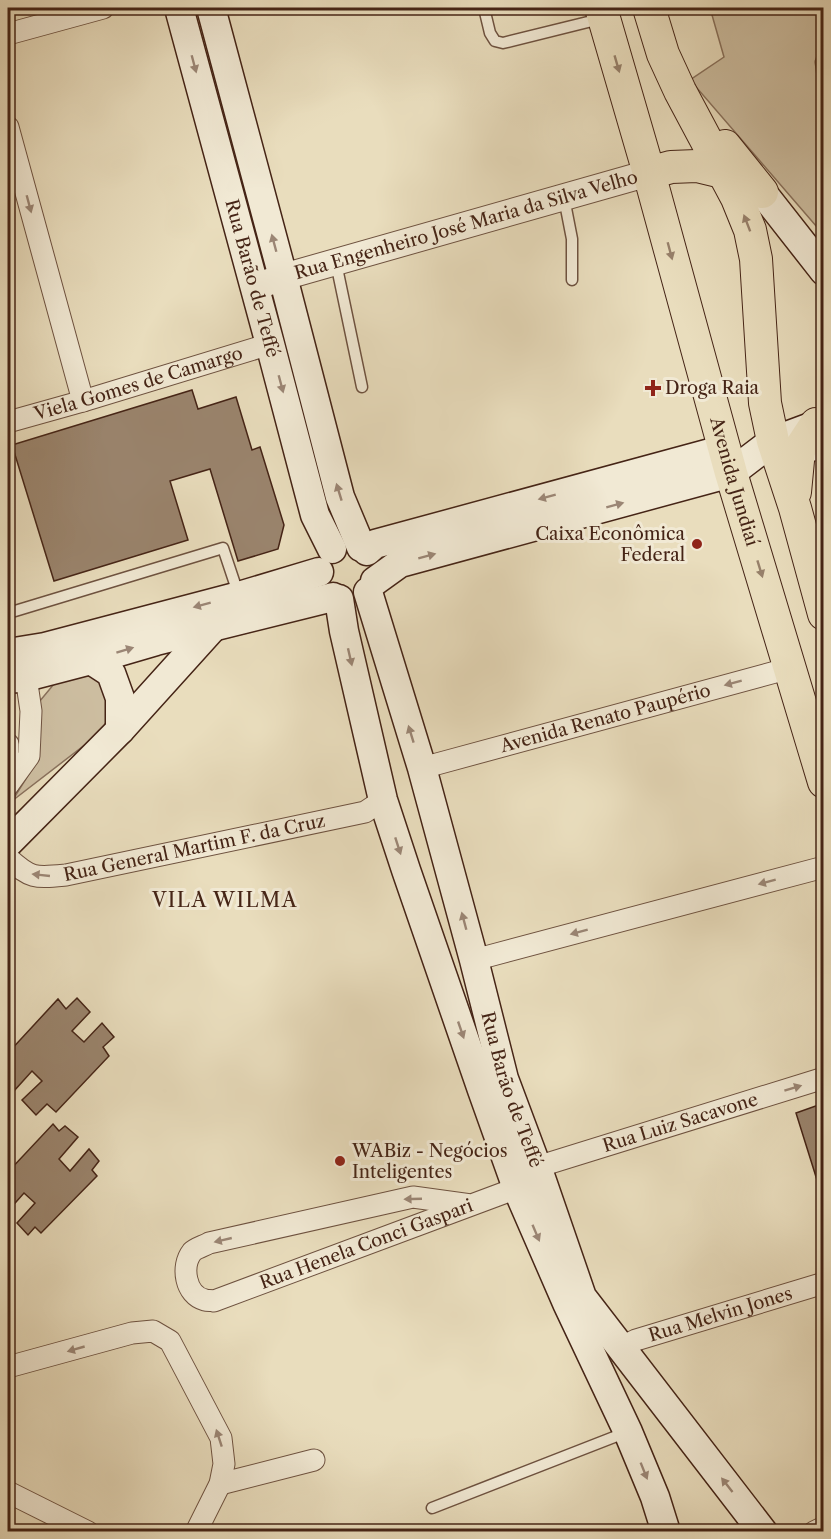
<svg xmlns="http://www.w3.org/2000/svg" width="831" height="1539" viewBox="0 0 831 1539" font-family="'Libre Caslon Text',serif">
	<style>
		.green { fill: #cdbea1; stroke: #89715c; stroke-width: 1.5 }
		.building { fill: #9a846d; stroke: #452416; stroke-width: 1.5 }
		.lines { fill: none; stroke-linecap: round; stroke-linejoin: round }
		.service-casing { stroke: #6e5240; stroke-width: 13 }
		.minor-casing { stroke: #6e5240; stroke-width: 23 }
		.tertiary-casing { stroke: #6e5240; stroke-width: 28 }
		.secondary-casing { stroke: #452416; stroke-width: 31 }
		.primary-casing { stroke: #452416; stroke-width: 34 }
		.service { stroke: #f1e9d4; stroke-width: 10 }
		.minor { stroke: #f1e9d4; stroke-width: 21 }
		.tertiary { stroke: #f1e9d4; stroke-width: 26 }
		.secondary { stroke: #f1e9d4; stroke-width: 28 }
		.primary { stroke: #e9ddbd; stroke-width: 32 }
		.oneway { fill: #9b8675 }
		.oneway2 { fill: #97806a }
		.poi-dot { fill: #8f2418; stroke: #f1e9d4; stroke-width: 2 }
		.labels { text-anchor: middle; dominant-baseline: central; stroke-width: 6; stroke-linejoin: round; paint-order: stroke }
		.street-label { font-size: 18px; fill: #452416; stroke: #f1e9d4 }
		.poi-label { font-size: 18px; fill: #452416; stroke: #f1e9d4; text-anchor: start }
		.neighbourhood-label { font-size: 20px; letter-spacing: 1.5px; fill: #452416; stroke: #f1e9d4 }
	</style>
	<rect width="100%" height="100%" fill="#e9ddbd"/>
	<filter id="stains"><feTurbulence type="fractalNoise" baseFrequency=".00333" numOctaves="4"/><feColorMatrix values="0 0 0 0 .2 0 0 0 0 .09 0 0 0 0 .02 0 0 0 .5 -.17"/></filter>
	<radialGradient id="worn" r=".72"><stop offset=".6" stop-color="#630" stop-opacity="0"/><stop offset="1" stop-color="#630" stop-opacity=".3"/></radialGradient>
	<g class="green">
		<path d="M710,8H823V234L690,80L724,57Z"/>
		<path d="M87,671L103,682L116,713L95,737L12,801L34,766L39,702L59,678Z"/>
	</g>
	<g class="building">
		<path d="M192,390L198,409L236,397L252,450L260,447L284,525L278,549L238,561L210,469L170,481L188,540L54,581L12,445Z"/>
		<path d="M77,998L90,1012L72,1031L84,1042L102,1023L114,1037L103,1047L109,1056L56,1112L47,1104L36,1115L22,1100L42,1081L32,1071L13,1092L8,1086V1065L10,1063L8,1061V1053L58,999L66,1009Z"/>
		<path d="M824,1103V1196H822L796,1113Z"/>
		<path d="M53,1124L59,1131L65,1126L78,1137L59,1159L70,1171L89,1149L99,1161L92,1170L97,1176L41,1233L35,1227L28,1235L17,1223L35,1203L24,1193L8,1211V1172Z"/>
	</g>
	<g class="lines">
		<g class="service-casing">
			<g id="service">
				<path d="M484,8L490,33L495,41L503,43L600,19"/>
				<path d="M824,54L821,62L824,84"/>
				<path d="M564,198L572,239V280"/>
				<path d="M336,263L362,387"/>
				<path d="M8,611H15L223,548L239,596"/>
				<path d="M432,1508L627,1432"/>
			</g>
		</g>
		<g class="minor-casing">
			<g id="minor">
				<path d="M8,34L103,8"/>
				<path d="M8,127L83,401"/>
				<path id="s1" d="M8,422L83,401L270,344"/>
				<path d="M815,450L824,448"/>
				<path d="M8,744V785"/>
				<path id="s2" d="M422,768L790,668"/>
				<path d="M8,785L29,756L31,711L26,677"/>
				<path id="s3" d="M8,858C31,879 35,878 66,875L365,812L383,800"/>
				<path d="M474,960L824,867"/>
				<path id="s4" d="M537,1167L824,1078"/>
				<path id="s5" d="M471,1205L413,1197L209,1243C204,1246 196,1248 192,1252C181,1266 185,1295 205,1300C208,1301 211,1300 214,1301L517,1188L529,1183"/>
				<path id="s6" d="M620,1348L636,1340L824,1283"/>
				<path d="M8,1367L132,1333L153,1331L170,1341L221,1438L224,1464L220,1484L196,1532"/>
				<path d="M220,1484L314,1460"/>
				<path d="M8,1492L88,1532"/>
				<path d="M814,1532L824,1527"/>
			</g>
		</g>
		<g class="tertiary-casing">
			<g id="tertiary">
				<path id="s7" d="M255,287L283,277L649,173"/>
			</g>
		</g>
		<g class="secondary-casing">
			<g id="secondary">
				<path id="s8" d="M179,8L270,344L315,515L332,549"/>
				<path d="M211,8L283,277L340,497L361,547"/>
				<path d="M743,180L762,192L824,271"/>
				<path d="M367,551L375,544L725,449"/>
				<path d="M375,581L400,563L731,473L773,441L824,422"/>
				<path id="s9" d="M368,592L422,768L474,960L504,1079L541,1178L582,1297L763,1532"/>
				<path d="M339,599L344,631L383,800L406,870L482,1090L517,1188L567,1303L628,1432L655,1497L666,1532"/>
				<path d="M8,653L45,647L239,596L319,572"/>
				<path d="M91,660L111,673L120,698V730"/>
				<path d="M8,679L26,677L91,660L156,641L333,597"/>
				<path d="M8,843L120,730L213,627"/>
			</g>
		</g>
		<g class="primary-casing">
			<g id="primary">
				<path id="s10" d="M601,8L649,173L731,473L824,782"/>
				<path d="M649,8L663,54L680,91L737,198L750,230L756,259L765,403L773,441L795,508L824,614"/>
				<path d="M725,146L762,192"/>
				<path d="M649,173L671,167L697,166L722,172"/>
				<path d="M795,492L799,450L816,424"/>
			</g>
		</g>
		<use href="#service" class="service"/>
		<use href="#minor" class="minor"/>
		<use href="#tertiary" class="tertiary"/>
		<use href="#secondary" class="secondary"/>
		<use href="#primary" class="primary"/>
	</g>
	<defs><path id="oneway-solid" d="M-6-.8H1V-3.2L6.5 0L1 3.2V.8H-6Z" transform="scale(1.5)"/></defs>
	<g class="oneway">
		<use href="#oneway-solid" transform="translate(194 64) rotate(75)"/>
		<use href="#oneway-solid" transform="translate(29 204) rotate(75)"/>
		<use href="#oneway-solid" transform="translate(274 243) rotate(-105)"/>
		<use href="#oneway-solid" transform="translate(281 384) rotate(75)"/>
		<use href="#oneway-solid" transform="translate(339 492) rotate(-107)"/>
		<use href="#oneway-solid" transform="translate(547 497) rotate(165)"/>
		<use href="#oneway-solid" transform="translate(615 505) rotate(-15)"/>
		<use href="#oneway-solid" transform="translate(427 556) rotate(-15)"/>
		<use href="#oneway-solid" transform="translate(202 605) rotate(165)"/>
		<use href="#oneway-solid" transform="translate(125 650) rotate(-17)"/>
		<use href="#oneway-solid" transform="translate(350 657) rotate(77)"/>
		<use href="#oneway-solid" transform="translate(733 683) rotate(165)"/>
		<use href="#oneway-solid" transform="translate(411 734) rotate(-107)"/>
		<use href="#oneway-solid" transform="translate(398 846) rotate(72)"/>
		<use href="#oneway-solid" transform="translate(41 875) rotate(-174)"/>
		<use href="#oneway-solid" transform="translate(767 882) rotate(165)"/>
		<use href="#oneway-solid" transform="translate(464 921) rotate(-105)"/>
		<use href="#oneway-solid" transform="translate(579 932) rotate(165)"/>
		<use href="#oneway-solid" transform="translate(461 1030) rotate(71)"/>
		<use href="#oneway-solid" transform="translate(793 1088) rotate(-17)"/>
		<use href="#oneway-solid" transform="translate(413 1199) rotate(178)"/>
		<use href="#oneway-solid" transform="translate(536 1233) rotate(67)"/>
		<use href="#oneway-solid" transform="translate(223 1240) rotate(167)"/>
		<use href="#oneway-solid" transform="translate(76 1349) rotate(164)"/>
		<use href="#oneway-solid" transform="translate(219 1438) rotate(-108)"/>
		<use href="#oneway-solid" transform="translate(644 1471) rotate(68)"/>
		<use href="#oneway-solid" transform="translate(727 1485) rotate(-128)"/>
	</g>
	<g class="oneway2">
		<use href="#oneway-solid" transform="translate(617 64) rotate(74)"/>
		<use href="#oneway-solid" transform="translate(747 223) rotate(-111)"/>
		<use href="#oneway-solid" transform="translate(670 251) rotate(75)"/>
		<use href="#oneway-solid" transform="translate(760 569) rotate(73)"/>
	</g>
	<g class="poi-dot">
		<path d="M650 379h6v6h6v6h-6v6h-6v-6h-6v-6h6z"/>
		<circle cx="697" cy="544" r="6"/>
		<circle cx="340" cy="1161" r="6"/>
	</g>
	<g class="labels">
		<g class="street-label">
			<text stroke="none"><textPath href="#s7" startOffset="220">Rua Engenheiro José Maria da Silva Velho</textPath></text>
			<text stroke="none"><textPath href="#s8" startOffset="280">Rua Barão de Teffé</textPath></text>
			<text stroke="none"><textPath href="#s1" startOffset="136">Viela Gomes de Camargo</textPath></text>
			<text stroke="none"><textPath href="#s10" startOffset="492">Avenida Jundiaí</textPath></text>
			<text stroke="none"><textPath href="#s2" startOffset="190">Avenida Renato Paupério</textPath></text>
			<text stroke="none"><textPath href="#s3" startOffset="195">Rua General Martim F. da Cruz</textPath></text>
			<text stroke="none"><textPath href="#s9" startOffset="518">Rua Barão de Teffé</textPath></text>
			<text stroke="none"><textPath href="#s4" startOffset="150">Rua Luiz Sacavone</textPath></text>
			<text stroke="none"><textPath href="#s5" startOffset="516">Rua Henela Conci Gaspari</textPath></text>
			<text stroke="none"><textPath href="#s6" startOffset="106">Rua Melvin Jones</textPath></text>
		</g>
		<g class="poi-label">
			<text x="665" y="388">Droga Raia</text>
			<text x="685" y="534" text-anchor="end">Caixa Econômica<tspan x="685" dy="21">Federal</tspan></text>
			<text x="352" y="1151">WABiz - Negócios<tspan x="352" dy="21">Inteligentes</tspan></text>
		</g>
		<g class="neighbourhood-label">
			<text x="225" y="900">VILA WILMA</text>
		</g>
	</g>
	<rect width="831" height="1539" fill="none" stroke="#e9ddbd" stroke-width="30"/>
	<rect x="9" y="9" width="813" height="1521" fill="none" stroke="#452416" stroke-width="3"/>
	<rect x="15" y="15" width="801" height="1509" fill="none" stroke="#452416" stroke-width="1.5"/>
	<rect width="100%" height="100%" filter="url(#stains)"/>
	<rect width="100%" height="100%" fill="url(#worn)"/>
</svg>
